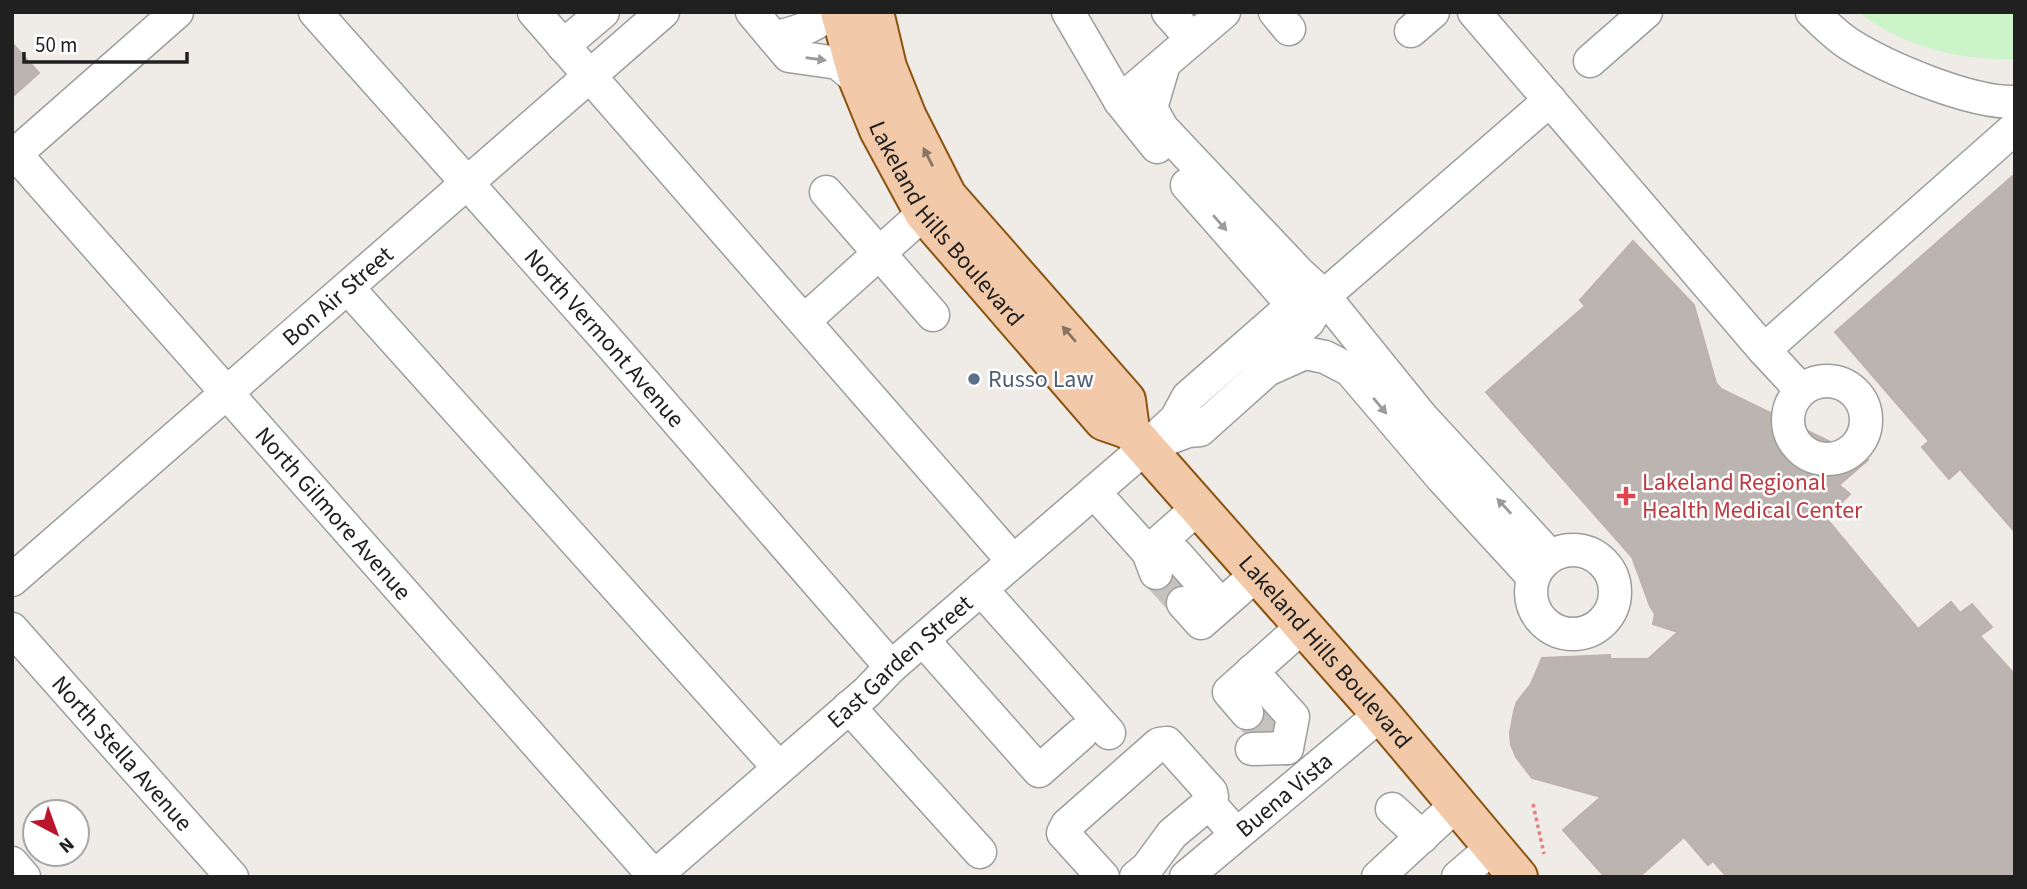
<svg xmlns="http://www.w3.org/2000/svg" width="2027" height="889" viewBox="0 0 2027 889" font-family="'Source Sans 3',sans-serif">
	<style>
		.park { fill: #cbf4c9 }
		.building { fill: #bcb4b0; stroke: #bfb1ab; stroke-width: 2 }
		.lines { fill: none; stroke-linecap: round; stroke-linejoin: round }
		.minor-tunnel { stroke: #c6c3bf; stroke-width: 32; stroke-dasharray: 32 16; stroke-linecap: butt }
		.minor-casing { stroke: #9d9d9d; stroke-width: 35 }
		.major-casing { stroke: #8b5310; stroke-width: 42 }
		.path { stroke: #eb7c7f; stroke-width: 3.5; stroke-dasharray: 3.5 3.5; stroke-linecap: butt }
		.minor { stroke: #fff; stroke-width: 32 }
		.major { stroke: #f2c9a9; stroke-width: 38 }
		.oneway { fill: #9b9b9b }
		.oneway2 { fill: #897464 }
		.service-dot { fill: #5c6f8a; stroke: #fff; stroke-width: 2.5 }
		.health-dot { fill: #e0444e; stroke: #fff; stroke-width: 2.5 }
		.labels { text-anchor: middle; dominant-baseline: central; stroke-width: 5; stroke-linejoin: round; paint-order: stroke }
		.street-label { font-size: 24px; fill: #202020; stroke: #fff }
		.service-label { font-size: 24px; fill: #4e5e75; stroke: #fff; text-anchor: start }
		.health-label { font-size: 24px; fill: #be3a42; stroke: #fff; text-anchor: start }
	</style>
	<rect width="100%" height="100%" fill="#efece7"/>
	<path class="park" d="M1858,12H2015V59C1960,61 1901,46 1858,12Z"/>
	<g class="building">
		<path d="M12,43L39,73L12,97Z"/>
		<path d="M2015,174V532L1960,469L1949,479L1922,447L1929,441L1835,332Z"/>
		<path d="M1633,241L1694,305L1716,383L1721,389L1868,460L1839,485L1850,494L1826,518L1918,629L1951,602L1960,613L1972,604L1992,627L1980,636L2015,675V877H1727L1713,861L1708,865L1684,837L1639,877H1605L1563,830L1601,797L1532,778L1516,757L1511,745L1510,733L1514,711L1517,702L1531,684L1542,658L1610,655V659H1648L1678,632L1653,624L1655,614L1650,606L1632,557L1486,392L1585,306L1580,300Z"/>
	</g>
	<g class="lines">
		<g class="minor-tunnel">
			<path d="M1156,573L1183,603"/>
			<path d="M1247,713L1268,736"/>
		</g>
		<g class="minor-casing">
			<g id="minor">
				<path id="s1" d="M315,12L607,340L891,667"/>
				<path d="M534,12L1013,561"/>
				<path d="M752,12L789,56L838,63L859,81"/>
				<path d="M1068,12L1120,101"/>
				<path d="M1168,12L1192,39"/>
				<path d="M1275,12L1289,29"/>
				<path d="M1474,12L1764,350L2015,128"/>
				<path d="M1812,12C1824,23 1835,35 1849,44C1887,68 1970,103 2015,102"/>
				<path d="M1411,31L1433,12"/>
				<path d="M774,38C791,33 817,28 828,12"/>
				<path d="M563,46L603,12"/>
				<path d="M1590,61L1646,12"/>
				<path d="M1164,64L1151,108L1162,128L1298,272L1324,296L1421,416L1550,556"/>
				<path d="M1157,147L1120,101L1224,12"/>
				<path id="s2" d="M12,150L654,876"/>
				<path d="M12,157L177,12"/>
				<path d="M1187,185L1305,319"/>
				<path d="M826,192L933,315"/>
				<path d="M348,288L779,768"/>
				<path d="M804,321L924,213"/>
				<path d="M1764,350L1801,390"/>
				<path d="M1261,361L1308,322L1324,296L1550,100"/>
				<circle cx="1827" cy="420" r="39"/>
				<path d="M1153,444L1188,431L1200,430L1267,370L1305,353L1325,357L1350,370L1442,478L1533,577"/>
				<path d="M1094,492L1148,552L1199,507"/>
				<circle cx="1573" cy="592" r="42"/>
				<path d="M1156,573L1148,552L1177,555L1221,605"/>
				<path id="s3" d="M12,580L663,12"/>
				<path d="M981,589L1109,733"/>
				<path d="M1183,603L1201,623L1257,574"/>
				<path id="s4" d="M12,629L232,877"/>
				<path d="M923,640L1039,771L1081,734"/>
				<path d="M1252,671L1293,717L1287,748"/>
				<path d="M849,707L980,852"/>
				<path d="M1247,713L1229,692L1303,626"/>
				<path d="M1252,749L1287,748"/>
				<path d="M1392,809L1422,837"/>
				<path d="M12,863L24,877"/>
				<path id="s5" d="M654,877L867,692L891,667L1146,447L1176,419L1188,397L1293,305L1324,296"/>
				<path d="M1103,877L1063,833L1067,825L1159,744L1167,743L1211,792L1212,797L1209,803L1236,834"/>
				<path d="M1136,877L1147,868L1172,834L1209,803"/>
				<path id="s6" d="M1186,877L1381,714"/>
				<path d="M1378,877L1457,804"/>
				<path d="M1458,877L1493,847"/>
			</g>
		</g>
		<g class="major-casing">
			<g id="major">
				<path id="s7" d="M840,12L859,81L879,130L924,213L1104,421L1130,430L1381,714L1518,877"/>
				<path d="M874,12L887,67L907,117L947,196L1126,400L1130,430"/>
			</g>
		</g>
		<path class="path" d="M1533,804L1544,854"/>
		<use href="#minor" class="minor"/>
		<use href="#major" class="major"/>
	</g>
	<defs><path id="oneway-solid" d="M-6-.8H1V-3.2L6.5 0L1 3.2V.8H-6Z" transform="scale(1.75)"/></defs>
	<g class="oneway">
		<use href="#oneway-solid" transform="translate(816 59) rotate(8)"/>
		<use href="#oneway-solid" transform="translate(1220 223) rotate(49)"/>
		<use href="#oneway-solid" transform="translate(1380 406) rotate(50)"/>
		<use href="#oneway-solid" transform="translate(1504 506) rotate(-133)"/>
	</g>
	<g class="oneway2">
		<use href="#oneway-solid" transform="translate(928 157) rotate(-117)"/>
		<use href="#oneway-solid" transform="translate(1069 334) rotate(-131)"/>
	</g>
	<circle class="service-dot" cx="974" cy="379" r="7"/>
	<path class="health-dot" d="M1622.5 485.5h7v7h7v7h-7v7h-7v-7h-7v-7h7z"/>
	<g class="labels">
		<g class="street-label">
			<text stroke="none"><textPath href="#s7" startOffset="240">Lakeland Hills Boulevard</textPath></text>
			<text stroke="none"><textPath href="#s3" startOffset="432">Bon Air Street</textPath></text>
			<text stroke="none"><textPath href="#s1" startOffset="436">North Vermont Avenue</textPath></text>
			<text stroke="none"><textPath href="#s2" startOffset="485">North Gilmore Avenue</textPath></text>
			<text stroke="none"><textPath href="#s7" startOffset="817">Lakeland Hills Boulevard</textPath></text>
			<text stroke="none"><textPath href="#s5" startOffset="327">East Garden Street</textPath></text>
			<text stroke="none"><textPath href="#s4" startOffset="166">North Stella Avenue</textPath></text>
			<text stroke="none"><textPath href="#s6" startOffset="128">Buena Vista</textPath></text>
		</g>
		<g class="service-label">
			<text x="988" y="379">Russo Law</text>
		</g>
		<g class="health-label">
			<text x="1642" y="482">Lakeland Regional<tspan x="1642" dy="28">Health Medical Center</tspan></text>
		</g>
	</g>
	<rect width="2027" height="889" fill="none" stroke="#202020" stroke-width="28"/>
	<g transform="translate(56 833) rotate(139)"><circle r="33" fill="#ffffff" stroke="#a6a6a6" stroke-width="2"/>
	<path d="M0-5L12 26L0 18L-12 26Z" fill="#ba152b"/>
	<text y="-10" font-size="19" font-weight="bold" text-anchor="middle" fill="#202020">N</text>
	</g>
	<path d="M24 52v10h163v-10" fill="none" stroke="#202020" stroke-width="3.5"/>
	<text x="35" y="52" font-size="21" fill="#202020" stroke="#ffffff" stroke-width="5" paint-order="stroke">50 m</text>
</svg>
